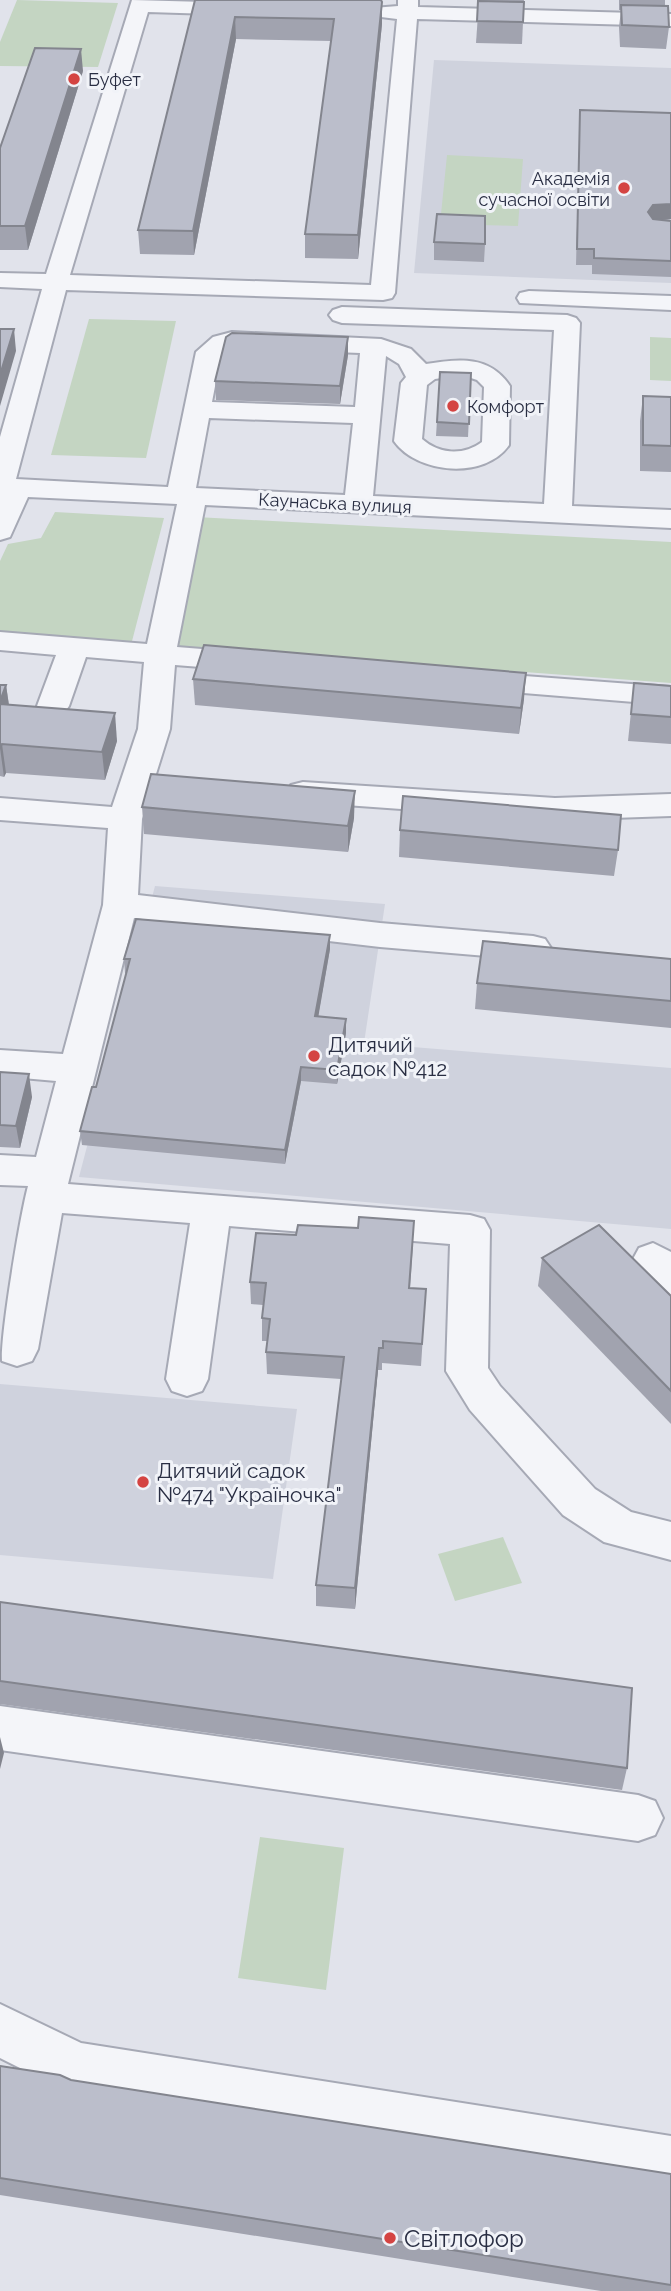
<svg xmlns="http://www.w3.org/2000/svg" width="671" height="2291" viewBox="0 0 671 2291" font-family="Raleway,sans-serif">
	<style>
		.built { fill: #cfd2dd }
		.green { fill: #c4d5c2 }
		.lines { fill: none; stroke-linecap: round; stroke-linejoin: round }
		.minor-casing { stroke: #a6a9b5; stroke-width: 4 }
		.minor { fill: #f4f5f9; fill-rule: evenodd }
		.wall { fill: #a1a3af }
		.shaded-wall { fill: #83858e }
		.building { fill: #bbbecb; stroke: #83858e; stroke-width: 2 }
		.poi-dot { fill: #d44442; stroke: #f1f3f8; stroke-width: 2.5 }
		.labels { text-anchor: middle; dominant-baseline: central; stroke-width: 6; stroke-linejoin: round; paint-order: stroke }
		.far-poi-label { font-size: 18px; fill: #292e43; stroke: #f1f3f8; text-anchor: start }
		.far-street-label { font-size: 18px; fill: #292e43; stroke: #f1f3f8 }
		.poi-label { font-size: 21px; fill: #292e43; stroke: #f1f3f8; text-anchor: start }
		.near-poi-label { font-size: 24px; fill: #292e43; stroke: #f1f3f8; text-anchor: start }
	</style>
	<rect width="100%" height="100%" fill="#e1e3eb"/>
	<g class="built">
		<path d="M434,60L671,68V283L414,273Z"/>
		<path d="M155,886L385,904L364,1043L671,1068V1229L79,1177Z"/>
		<path d="M0,1384L297,1409L273,1579L0,1555Z"/>
	</g>
	<g class="green">
		<path d="M17,0L118,3L98,67L0,66V42Z"/>
		<path d="M447,155L523,159L518,226L440,224Z"/>
		<path d="M89,319L176,321L146,458L51,455Z"/>
		<path d="M650,337L671,338V381L650,380Z"/>
		<path d="M55,512L164,518L131,645L0,636V561L8,544L41,538Z"/>
		<path d="M196,517L671,542V683L166,645Z"/>
		<path d="M503,1537L522,1583L455,1601L438,1554Z"/>
		<path d="M260,1837L344,1848L326,1990L238,1978Z"/>
	</g>
	<g class="lines">
		<g class="minor-casing">
			<g id="minor">
				<path d="M132,0L243,3L250,5L253,9L250,13L243,15L148,12L70,275L371,285L397,19L373,16L370,12L373,8L398,6V0H418V7L671,14V26L417,19L395,293L392,298L383,300L66,290L16,479L168,487L196,352L213,337L232,332L381,339L411,349L426,364C460,359 489,355 510,386L509,445C485,480 417,474 394,441L401,383L406,377L399,364L386,356L373,496L544,504L554,330L342,323L333,320L329,315L333,310L342,307L567,315L576,318L580,323L572,506L671,510V528L205,505L177,647L252,653L263,655L267,662L263,669L252,671L175,665L170,729L142,819L138,895L380,923L533,936L545,939L551,948L545,957L533,960L380,947L134,918L68,1184L470,1215L484,1219L490,1230L488,1368L500,1386L595,1489L631,1512L671,1522V1560L604,1542L563,1515L470,1410L446,1371L450,1244L229,1226L208,1379L202,1391L187,1396L172,1391L166,1379L190,1223L62,1213L38,1349L32,1361L17,1366L2,1361C0,1337 20,1216 28,1186L0,1185V1155L36,1157L56,1081L0,1076V1050L63,1054L103,905L108,828L0,820V798L112,807L138,729L144,662L86,657L69,706L64,713L53,716L42,713L37,706L56,655L0,650V632L147,644L177,504L28,497L10,537L0,540V437L42,289L0,287V273L46,274ZM232,348L360,353L355,407L212,402L221,355ZM462,375L477,380L484,387L482,442C463,456 439,454 422,439L427,385L435,379ZM209,418L353,423L345,495L196,488Z"/>
				<path d="M529,291L671,296V310L520,303L517,298L520,293Z"/>
				<path d="M473,672L671,687V705L462,688L457,681L462,674Z"/>
				<path d="M303,782L555,798L671,794V816L555,820L303,802L291,799L287,792L291,785Z"/>
				<path d="M653,1243L671,1252V1295L657,1290L633,1259L639,1248Z"/>
				<path d="M0,1706L638,1795L655,1801L663,1818L655,1835L638,1841L0,1750Z"/>
				<path d="M0,2004L81,2043L671,2136V2190L76,2096L0,2058Z"/>
			</g>
		</g>
		<use href="#minor" class="minor"/>
	</g>
	<g class="wall">
		<path d="M195,0H382V24L358,259L305,258V234L331,41L236,39L194,255L140,254L138,230Z"/>
		<path d="M479,0H524L522,44L476,43Z"/>
		<path d="M619,0H665V6L669,27L666,49L620,47L619,27L621,10H619Z"/>
		<path d="M83,71L28,250H0V148Z"/>
		<path d="M580,110L671,113V219L665,220L671,221V277L592,274V265H576Z"/>
		<path d="M434,242L485,244L484,262L434,260Z"/>
		<path d="M348,337V355L340,404L216,400L215,381Z"/>
		<path d="M440,372L471,373L468,437L436,436Z"/>
		<path d="M643,396L671,397V472L640,471V421Z"/>
		<path d="M193,679L524,699L519,734L195,705Z"/>
		<path d="M634,683L671,686V744L628,741Z"/>
		<path d="M0,685H6L9,705L117,741L105,780L6,773L4,777L0,776Z"/>
		<path d="M142,807L354,818L348,852L144,834Z"/>
		<path d="M400,830L618,850L614,876L399,857Z"/>
		<path d="M330,935V949L318,1016L346,1033L337,1084L301,1081L285,1164L82,1145L80,1131L96,1087L127,973H125L124,959Z"/>
		<path d="M671,959V1028L475,1009L477,983Z"/>
		<path d="M0,1072L32,1097L20,1148L0,1147Z"/>
		<path d="M413,1244L410,1288L426,1289L421,1366L382,1363V1370H378L355,1609L316,1606V1585L341,1379L267,1374L266,1352L268,1341H262V1318L263,1305L251,1304L250,1282Z"/>
		<path d="M542,1258L671,1296V1424L538,1286Z"/>
		<path d="M0,1602L627,1768L622,1790L0,1704Z"/>
		<path d="M0,2066L71,2080L671,2174V2291H601L0,2195Z"/>
	</g>
	<g class="shaded-wall">
		<path d="M382,2V24L358,259V235Z"/>
		<path d="M235,17L236,39L194,255L193,231Z"/>
		<path d="M81,49L83,71L28,250L25,226Z"/>
		<path d="M671,204V219L651,221L648,212L653,205Z"/>
		<path d="M14,329L16,351L0,406V375Z"/>
		<path d="M348,337V355L340,404V386Z"/>
		<path d="M526,673L524,699L519,734L521,708Z"/>
		<path d="M6,685L10,713L0,712V701Z"/>
		<path d="M115,713L117,741L105,780L102,752Z"/>
		<path d="M2,744L6,773L4,777L0,748Z"/>
		<path d="M355,791L354,818L348,852V826Z"/>
		<path d="M330,935V949L316,1030L315,1016Z"/>
		<path d="M346,1019V1033L337,1084V1070Z"/>
		<path d="M301,1067V1081L285,1164V1150Z"/>
		<path d="M29,1074L32,1097L20,1148L16,1126Z"/>
		<path d="M379,1348L378,1370L355,1609V1588Z"/>
		<path d="M0,1737L4,1753L0,1769Z"/>
	</g>
	<g class="building">
		<path d="M195,0H381L382,2L358,235L305,234L334,19L235,17L193,231L138,230Z"/>
		<path d="M478,1L524,2L523,22L477,21Z"/>
		<path d="M621,5L668,6L669,27L622,25Z"/>
		<path d="M35,48L81,49L25,226H0V148Z"/>
		<path d="M580,110L671,113V204L653,205L648,212L653,219L671,221V261L594,258V249H577Z"/>
		<path d="M437,214L485,216V244L434,242Z"/>
		<path d="M0,329H14L0,375Z"/>
		<path d="M232,333L348,337L340,386L215,381L226,337Z"/>
		<path d="M440,372L471,373L469,424L437,422Z"/>
		<path d="M643,396L671,397V446L643,445Z"/>
		<path d="M204,645L526,673L521,708L193,679Z"/>
		<path d="M634,683L671,686V717L631,714Z"/>
		<path d="M0,685H6L0,701Z"/>
		<path d="M0,704L115,713L102,752L2,744L0,748Z"/>
		<path d="M151,774L355,791L348,826L142,807Z"/>
		<path d="M403,796L621,815L618,850L400,830Z"/>
		<path d="M136,919L330,935L315,1016L346,1019L337,1070L301,1067L285,1150L80,1131L92,1087H96L130,959H124Z"/>
		<path d="M483,941L671,959V1001L477,983Z"/>
		<path d="M0,1072L29,1074L16,1126L0,1125Z"/>
		<path d="M359,1217L414,1221L409,1288L426,1289L422,1344L383,1341V1348H379L355,1588L316,1585L344,1357L266,1352L270,1319L262,1318L266,1283L250,1282L256,1233L296,1235L298,1225L358,1228Z"/>
		<path d="M599,1225L671,1296V1391L542,1258Z"/>
		<path d="M0,1602L632,1688L627,1768L0,1681Z"/>
		<path d="M0,2066L60,2075L71,2080L671,2174V2285L0,2178Z"/>
	</g>
	<g class="poi-dot">
		<circle cx="74" cy="79" r="7"/>
		<circle cx="624" cy="188" r="7"/>
		<circle cx="453" cy="406" r="7"/>
		<circle cx="314" cy="1056" r="7"/>
		<circle cx="143" cy="1482" r="7"/>
		<circle cx="390" cy="2238" r="7"/>
	</g>
	<g class="labels">
		<g class="far-poi-label">
			<text x="88" y="79">Буфет</text>
			<text x="610" y="178" text-anchor="end">Академія<tspan x="610" dy="21">сучасної освіти</tspan></text>
			<text x="467" y="406">Комфорт</text>
		</g>
		<g class="far-street-label">
			<text transform="translate(335 503) rotate(3)">Каунаська вулиця</text>
		</g>
		<g class="poi-label">
			<text x="328" y="1044">Дитячий<tspan x="328" dy="24">садок №412</tspan></text>
			<text x="157" y="1470">Дитячий садок<tspan x="157" dy="24">№474 "Україночка"</tspan></text>
		</g>
		<g class="near-poi-label">
			<text x="404" y="2238">Світлофор</text>
		</g>
	</g>
</svg>
